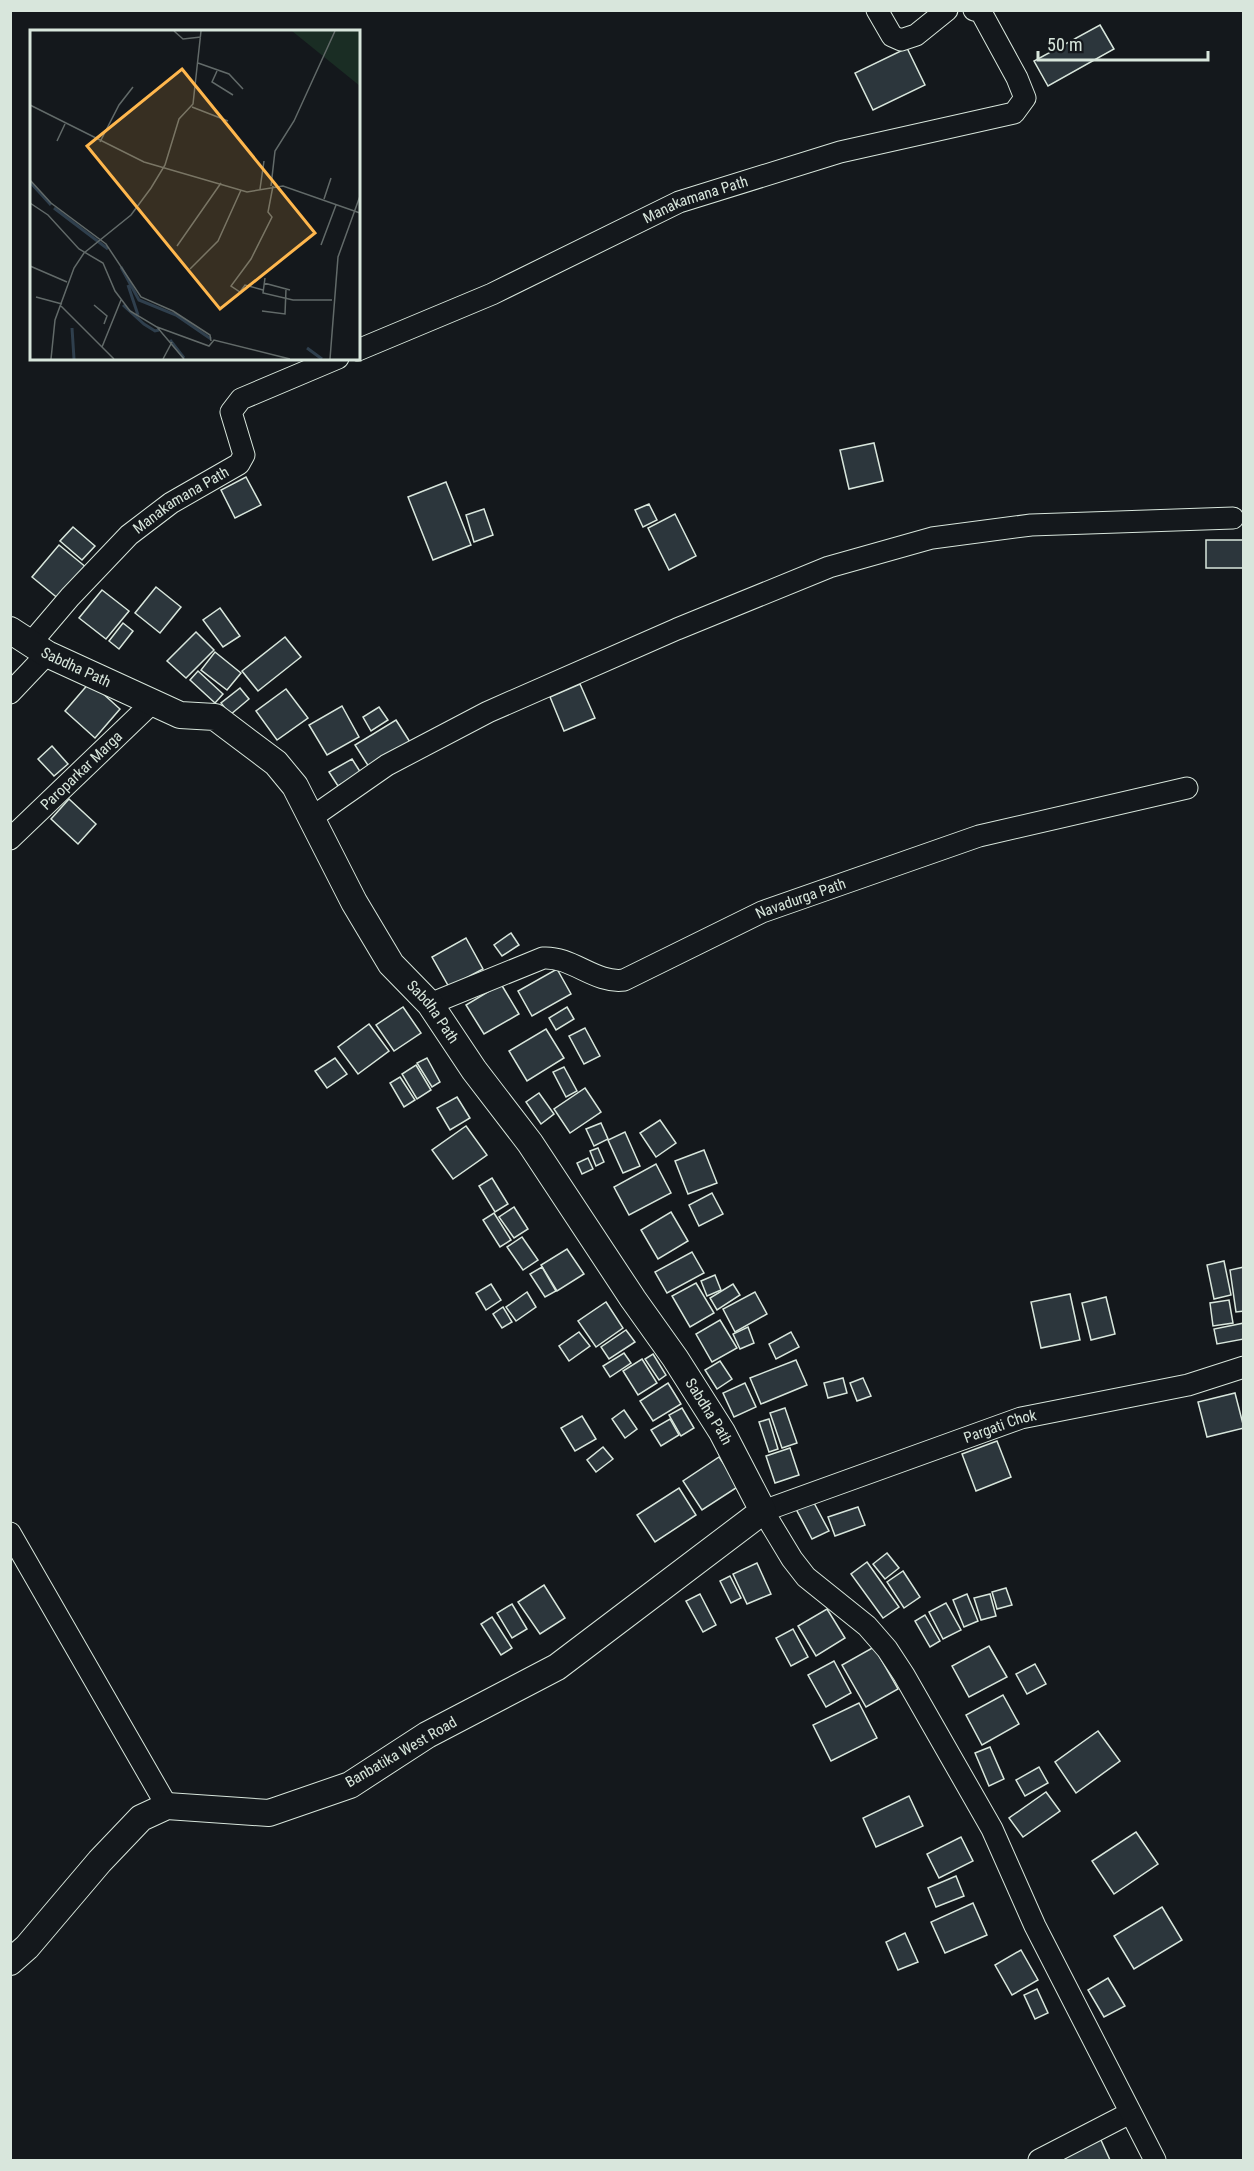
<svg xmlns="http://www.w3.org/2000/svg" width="1254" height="2171" viewBox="0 0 1254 2171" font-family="'Roboto Condensed',sans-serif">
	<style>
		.building { fill: #2c363c; stroke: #d8e6dc; stroke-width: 1.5 }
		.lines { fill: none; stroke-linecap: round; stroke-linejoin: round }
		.minor-casing { stroke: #d8e6dc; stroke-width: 23 }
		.tertiary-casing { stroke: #d8e6dc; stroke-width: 28 }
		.minor { stroke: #14181c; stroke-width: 21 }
		.tertiary { stroke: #14181c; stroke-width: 26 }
		.labels { text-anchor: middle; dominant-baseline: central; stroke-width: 4.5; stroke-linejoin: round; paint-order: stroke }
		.street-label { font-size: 15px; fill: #d8e6dc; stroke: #14181c }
		.inset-river { fill: none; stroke: #2f3f4d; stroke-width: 3 }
		.inset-road { fill: none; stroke: #626a69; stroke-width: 1.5 }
		.view { fill: #ffb74d; fill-opacity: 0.15; stroke: #ffb74d; stroke-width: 3 }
		.inset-edge { fill: none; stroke: #d8e6dc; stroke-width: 3 }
	</style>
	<rect width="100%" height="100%" fill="#14181c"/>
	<g class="building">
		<path d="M1100,25L1114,49L1048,86L1034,61Z"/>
		<path d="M907,48L925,85L873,110L855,73Z"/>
		<path d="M874,443L883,481L849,489L840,450Z"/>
		<path d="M246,477L261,505L235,518L221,490Z"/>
		<path d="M446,482L471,545L433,560L408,497Z"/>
		<path d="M649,504L657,520L643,527L635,510Z"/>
		<path d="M484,509L493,535L474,542L466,515Z"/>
		<path d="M675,514L696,556L669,570L648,528Z"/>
		<path d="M73,527L95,546L82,560L60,541Z"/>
		<rect x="1206" y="540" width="38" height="28"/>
		<path d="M59,545L87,568L60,600L32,577Z"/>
		<path d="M156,587L181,607L160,633L135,613Z"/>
		<path d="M102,590L129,611L106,639L79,618Z"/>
		<path d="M220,608L240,636L223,647L203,620Z"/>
		<path d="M123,623L133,631L119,649L109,641Z"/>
		<path d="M196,632L214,650L186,678L167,661Z"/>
		<path d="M285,637L301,657L258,691L242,671Z"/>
		<path d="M215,652L241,673L227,690L201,670Z"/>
		<path d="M198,671L223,694L215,703L190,680Z"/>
		<path d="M90,682L120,709L95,738L65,711Z"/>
		<path d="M580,684L595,718L564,731L550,697Z"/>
		<path d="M240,688L249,699L230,715L221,703Z"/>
		<path d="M286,689L308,718L277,740L256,711Z"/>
		<path d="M342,706L359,737L327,755L309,725Z"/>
		<path d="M379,707L388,720L371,731L363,717Z"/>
		<path d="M396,720L410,742L369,767L355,745Z"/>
		<path d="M52,746L68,764L54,776L38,759Z"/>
		<path d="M352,759L361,773L338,786L329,772Z"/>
		<path d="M69,799L96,824L78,844L51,819Z"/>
		<path d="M511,933L519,945L502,956L494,945Z"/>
		<path d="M466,938L483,969L449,987L432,957Z"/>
		<path d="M557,969L571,994L532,1016L518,991Z"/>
		<path d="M501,984L519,1014L484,1034L466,1005Z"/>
		<path d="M403,1007L421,1033L394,1051L376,1025Z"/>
		<path d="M567,1007L574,1019L556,1030L549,1018Z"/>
		<path d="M369,1024L389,1051L358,1074L338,1047Z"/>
		<path d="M585,1028L600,1056L584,1064L569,1036Z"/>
		<path d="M546,1029L564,1058L527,1081L509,1051Z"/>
		<path d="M335,1058L347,1074L327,1088L315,1071Z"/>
		<path d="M427,1058L440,1082L432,1087L417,1063Z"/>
		<path d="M416,1065L431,1090L417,1099L402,1074Z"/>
		<path d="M564,1067L577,1091L566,1097L553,1072Z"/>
		<path d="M400,1077L415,1100L404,1107L390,1083Z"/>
		<path d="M585,1088L601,1112L570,1133L554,1109Z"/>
		<path d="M539,1093L554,1114L541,1124L526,1102Z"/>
		<path d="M457,1097L470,1118L450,1130L437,1108Z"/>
		<path d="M660,1120L676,1143L656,1157L640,1133Z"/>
		<path d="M601,1123L608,1139L594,1146L586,1129Z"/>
		<path d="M466,1126L487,1155L453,1179L432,1150Z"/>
		<path d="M625,1132L640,1166L623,1173L608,1140Z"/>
		<path d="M598,1148L604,1162L596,1166L590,1151Z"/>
		<path d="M704,1150L717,1183L688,1194L675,1161Z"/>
		<path d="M588,1158L593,1169L582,1174L577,1163Z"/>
		<path d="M656,1164L671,1193L629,1215L614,1187Z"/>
		<path d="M492,1178L508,1204L495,1212L479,1186Z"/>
		<path d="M712,1193L723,1214L699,1226L689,1205Z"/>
		<path d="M514,1207L528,1229L514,1238L499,1217Z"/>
		<path d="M671,1212L688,1241L658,1259L641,1230Z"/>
		<path d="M494,1213L511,1240L500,1247L483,1220Z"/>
		<path d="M522,1237L538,1260L523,1270L507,1247Z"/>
		<path d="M567,1249L584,1274L557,1291L541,1265Z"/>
		<path d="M692,1252L704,1273L667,1293L655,1272Z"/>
		<path d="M1224,1261L1231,1295L1214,1299L1207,1265Z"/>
		<path d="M542,1267L556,1291L545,1297L530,1274Z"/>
		<path d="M1244,1267V1311L1236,1312L1230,1270Z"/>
		<path d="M715,1275L721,1290L707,1296L701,1281Z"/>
		<path d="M696,1283L714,1313L690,1327L672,1296Z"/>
		<path d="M491,1284L501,1300L486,1310L476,1293Z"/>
		<path d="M733,1284L740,1295L717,1310L710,1298Z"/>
		<path d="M527,1292L536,1307L516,1321L506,1307Z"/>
		<path d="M755,1292L767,1314L735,1332L723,1309Z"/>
		<path d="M1070,1294L1080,1340L1041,1348L1031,1302Z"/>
		<path d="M1106,1297L1115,1334L1091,1340L1082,1303Z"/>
		<path d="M1229,1300L1233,1323L1213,1326L1210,1303Z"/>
		<path d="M606,1302L623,1328L596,1347L578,1321Z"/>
		<path d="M503,1307L512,1322L502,1328L493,1314Z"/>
		<path d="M720,1320L737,1348L712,1362L696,1334Z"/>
		<path d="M1244,1323V1339L1217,1344L1214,1329Z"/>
		<path d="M748,1327L754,1343L740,1349L733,1334Z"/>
		<path d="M626,1330L635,1342L609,1359L601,1347Z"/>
		<path d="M579,1332L590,1346L569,1361L559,1346Z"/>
		<path d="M791,1332L799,1347L776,1359L769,1344Z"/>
		<path d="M624,1353L631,1363L610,1377L603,1366Z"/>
		<path d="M653,1354L666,1375L659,1380L645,1359Z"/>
		<path d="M642,1359L657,1383L638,1395L623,1371Z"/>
		<path d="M796,1360L807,1385L761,1404L750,1378Z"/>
		<path d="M720,1361L732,1379L717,1389L705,1370Z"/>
		<path d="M843,1378L847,1393L828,1398L824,1383Z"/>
		<path d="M863,1378L871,1396L857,1401L850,1383Z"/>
		<path d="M668,1383L681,1404L653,1421L640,1401Z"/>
		<path d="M745,1383L756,1407L734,1417L723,1393Z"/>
		<path d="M1235,1393L1244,1428L1207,1437L1198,1402Z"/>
		<path d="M682,1408L694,1428L681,1436L669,1415Z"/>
		<path d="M785,1408L797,1443L782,1448L770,1413Z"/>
		<path d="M624,1410L637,1429L625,1438L612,1419Z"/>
		<path d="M582,1416L596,1439L575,1451L561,1428Z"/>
		<path d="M670,1419L679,1435L661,1446L651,1430Z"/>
		<path d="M769,1419L778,1449L769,1452L759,1422Z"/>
		<path d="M997,1441L1011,1477L976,1491L962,1454Z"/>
		<path d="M603,1447L613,1459L596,1472L587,1460Z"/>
		<path d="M790,1448L799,1475L775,1483L766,1456Z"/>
		<path d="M719,1457L739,1486L702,1510L683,1481Z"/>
		<path d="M679,1488L696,1515L655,1542L637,1515Z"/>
		<path d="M813,1501L829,1531L812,1539L796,1509Z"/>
		<path d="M858,1507L865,1525L835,1536L828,1517Z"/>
		<path d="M887,1553L899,1568L885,1579L873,1564Z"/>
		<path d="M867,1562L899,1607L883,1618L851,1574Z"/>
		<path d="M757,1563L771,1594L747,1604L733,1574Z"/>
		<path d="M903,1571L920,1597L904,1608L887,1582Z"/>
		<path d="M730,1576L741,1598L731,1603L720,1581Z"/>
		<path d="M544,1585L565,1618L540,1634L518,1602Z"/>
		<path d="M1006,1588L1012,1605L997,1609L992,1592Z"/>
		<path d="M700,1594L716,1625L703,1632L686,1601Z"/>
		<path d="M967,1594L978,1621L964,1627L953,1600Z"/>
		<path d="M990,1594L996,1616L981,1620L974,1598Z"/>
		<path d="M946,1603L961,1630L943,1639L929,1612Z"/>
		<path d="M512,1604L527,1629L512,1638L497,1613Z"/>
		<path d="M827,1609L845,1638L816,1656L798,1626Z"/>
		<path d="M925,1615L940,1641L930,1647L915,1621Z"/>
		<path d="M492,1617L512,1648L501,1655L481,1624Z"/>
		<path d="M793,1629L808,1657L791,1666L776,1638Z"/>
		<path d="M989,1646L1007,1677L969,1697L952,1666Z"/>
		<path d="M874,1647L898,1689L866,1707L842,1665Z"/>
		<path d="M834,1661L851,1693L826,1707L808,1675Z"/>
		<path d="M1035,1664L1046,1684L1027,1694L1016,1674Z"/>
		<path d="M1003,1695L1019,1724L982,1745L966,1715Z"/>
		<path d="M859,1703L877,1738L831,1761L813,1725Z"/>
		<path d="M1098,1731L1120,1761L1076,1793L1055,1762Z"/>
		<path d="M990,1747L1004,1779L989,1786L975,1753Z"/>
		<path d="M1039,1767L1048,1783L1025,1796L1016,1780Z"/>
		<path d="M1046,1792L1060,1811L1023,1837L1009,1818Z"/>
		<path d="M909,1796L923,1826L876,1847L863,1818Z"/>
		<path d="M1136,1832L1158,1864L1114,1894L1092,1861Z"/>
		<path d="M961,1837L973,1861L939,1878L927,1854Z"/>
		<path d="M956,1876L964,1896L936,1907L928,1888Z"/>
		<path d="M973,1903L987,1935L945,1953L931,1922Z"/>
		<path d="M1162,1907L1182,1940L1134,1969L1114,1936Z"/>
		<path d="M905,1933L918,1962L898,1970L886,1942Z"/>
		<path d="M1021,1950L1038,1980L1012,1995L995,1965Z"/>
		<path d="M1108,1978L1125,2006L1104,2017L1088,1990Z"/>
		<path d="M1037,1989L1048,2013L1035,2019L1024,1995Z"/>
		<path d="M1100,2138L1110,2160H1053Z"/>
	</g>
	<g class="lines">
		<g class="minor-casing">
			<g id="minor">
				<path d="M877,10L892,36L901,40L916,35L947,10"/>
				<path id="s1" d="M358,350L492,294L679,202L840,152L1014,113L1025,98L1017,78L981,12L974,10"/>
				<path id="s2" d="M30,644L70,597L129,535L171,503L239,464L244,455L231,412L241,399L338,358"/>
				<path d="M10,693L47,654"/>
				<path d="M311,818L387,765L488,712L677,629L829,567L932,538L1031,525L1233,518"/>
				<path id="s3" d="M10,839L152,703"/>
				<path id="s4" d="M430,1004L543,958C572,956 595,984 624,980L762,912L979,836L1187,788"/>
				<path d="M10,1533L167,1806"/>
				<path d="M1039,2160L1130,2113"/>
				<path id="s5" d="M1155,2160L1035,1926L992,1829L904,1675L887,1649L867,1626L806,1577L792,1559L763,1511L1021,1418L1188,1385L1244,1367"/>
			</g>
		</g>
		<g class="tertiary-casing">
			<g id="tertiary">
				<path id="s6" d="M10,630L47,654L180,715L215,717L276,763L295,786L354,902L391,964L430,1004L474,1070L530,1143L633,1299L675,1358L722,1432L763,1511L557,1667L427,1735L350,1785L269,1813L167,1806L141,1818L100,1861L27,1947L10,1962"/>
			</g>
		</g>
		<use href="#minor" class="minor"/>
		<use href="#tertiary" class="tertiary"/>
	</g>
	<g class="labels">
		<g class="street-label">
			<text stroke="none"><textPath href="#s1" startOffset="370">Manakamana Path</textPath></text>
			<text stroke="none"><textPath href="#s2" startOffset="210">Manakamana Path</textPath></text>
			<text stroke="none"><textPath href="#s6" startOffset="76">Sabdha Path</textPath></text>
			<text stroke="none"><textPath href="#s3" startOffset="99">Paroparkar Marga</textPath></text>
			<text stroke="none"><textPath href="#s4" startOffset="402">Navadurga Path</textPath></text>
			<text stroke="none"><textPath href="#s6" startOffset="598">Sabdha Path</textPath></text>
			<text stroke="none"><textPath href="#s6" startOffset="1084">Sabdha Path</textPath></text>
			<text stroke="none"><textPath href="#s5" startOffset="1017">Pargati Chok</textPath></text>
			<text transform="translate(401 1752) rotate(-30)">Banbatika West Road</text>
		</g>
	</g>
	<g transform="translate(30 30)">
		<rect width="330" height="330" fill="#14181c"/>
		<path d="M262,1H330V56Z" fill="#1a2d24"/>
		<path class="inset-river" d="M0,152L21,175M24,178L78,219M91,237L109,270L146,285L181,309M98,255L108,285M93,275L114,294L125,301L129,300M42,298L44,329M140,310L154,328M277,318L292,329"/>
		<path class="inset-road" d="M144,1L153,9L171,7M168,33L199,44L213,59M187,41L182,52L203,65M0,75L114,132L217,162L253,156L330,183M162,77L198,91M27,111L35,94M70,112L89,75L103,57M0,150L21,173L76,214L111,267L143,281L180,305L181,311M241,156L245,121L264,91L305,1M230,159L234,131M294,169L301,148M0,173L18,185L49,219L73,233L85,261L100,281L127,297L154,329M291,215L306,175M147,216L191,153M0,236L37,252M160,239L188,211L211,160M235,248L233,263L263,270H302M234,253L260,260M233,260L215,255L210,262L201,256L221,229L242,187L238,182L243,156M6,267L32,274M64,275L77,286L74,294M31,276L84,329M232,281L255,284L256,259M127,297L179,316L184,310L260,329M72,317L91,270M21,329L25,290L44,238L54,223L101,185L121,158L135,135L149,89L163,74L171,1M133,329L142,312M300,329L308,227L330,166"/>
		<path class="view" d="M152,39L285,203L190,279L57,116Z"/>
		<rect width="330" height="330" class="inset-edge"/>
	</g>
	<rect width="1254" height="2171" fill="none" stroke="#d8e6dc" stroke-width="24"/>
	<path d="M1038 51v9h170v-9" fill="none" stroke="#d8e6dc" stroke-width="3"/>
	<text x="1047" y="51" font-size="18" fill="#d8e6dc" stroke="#14181c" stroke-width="4.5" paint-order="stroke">50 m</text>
</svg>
